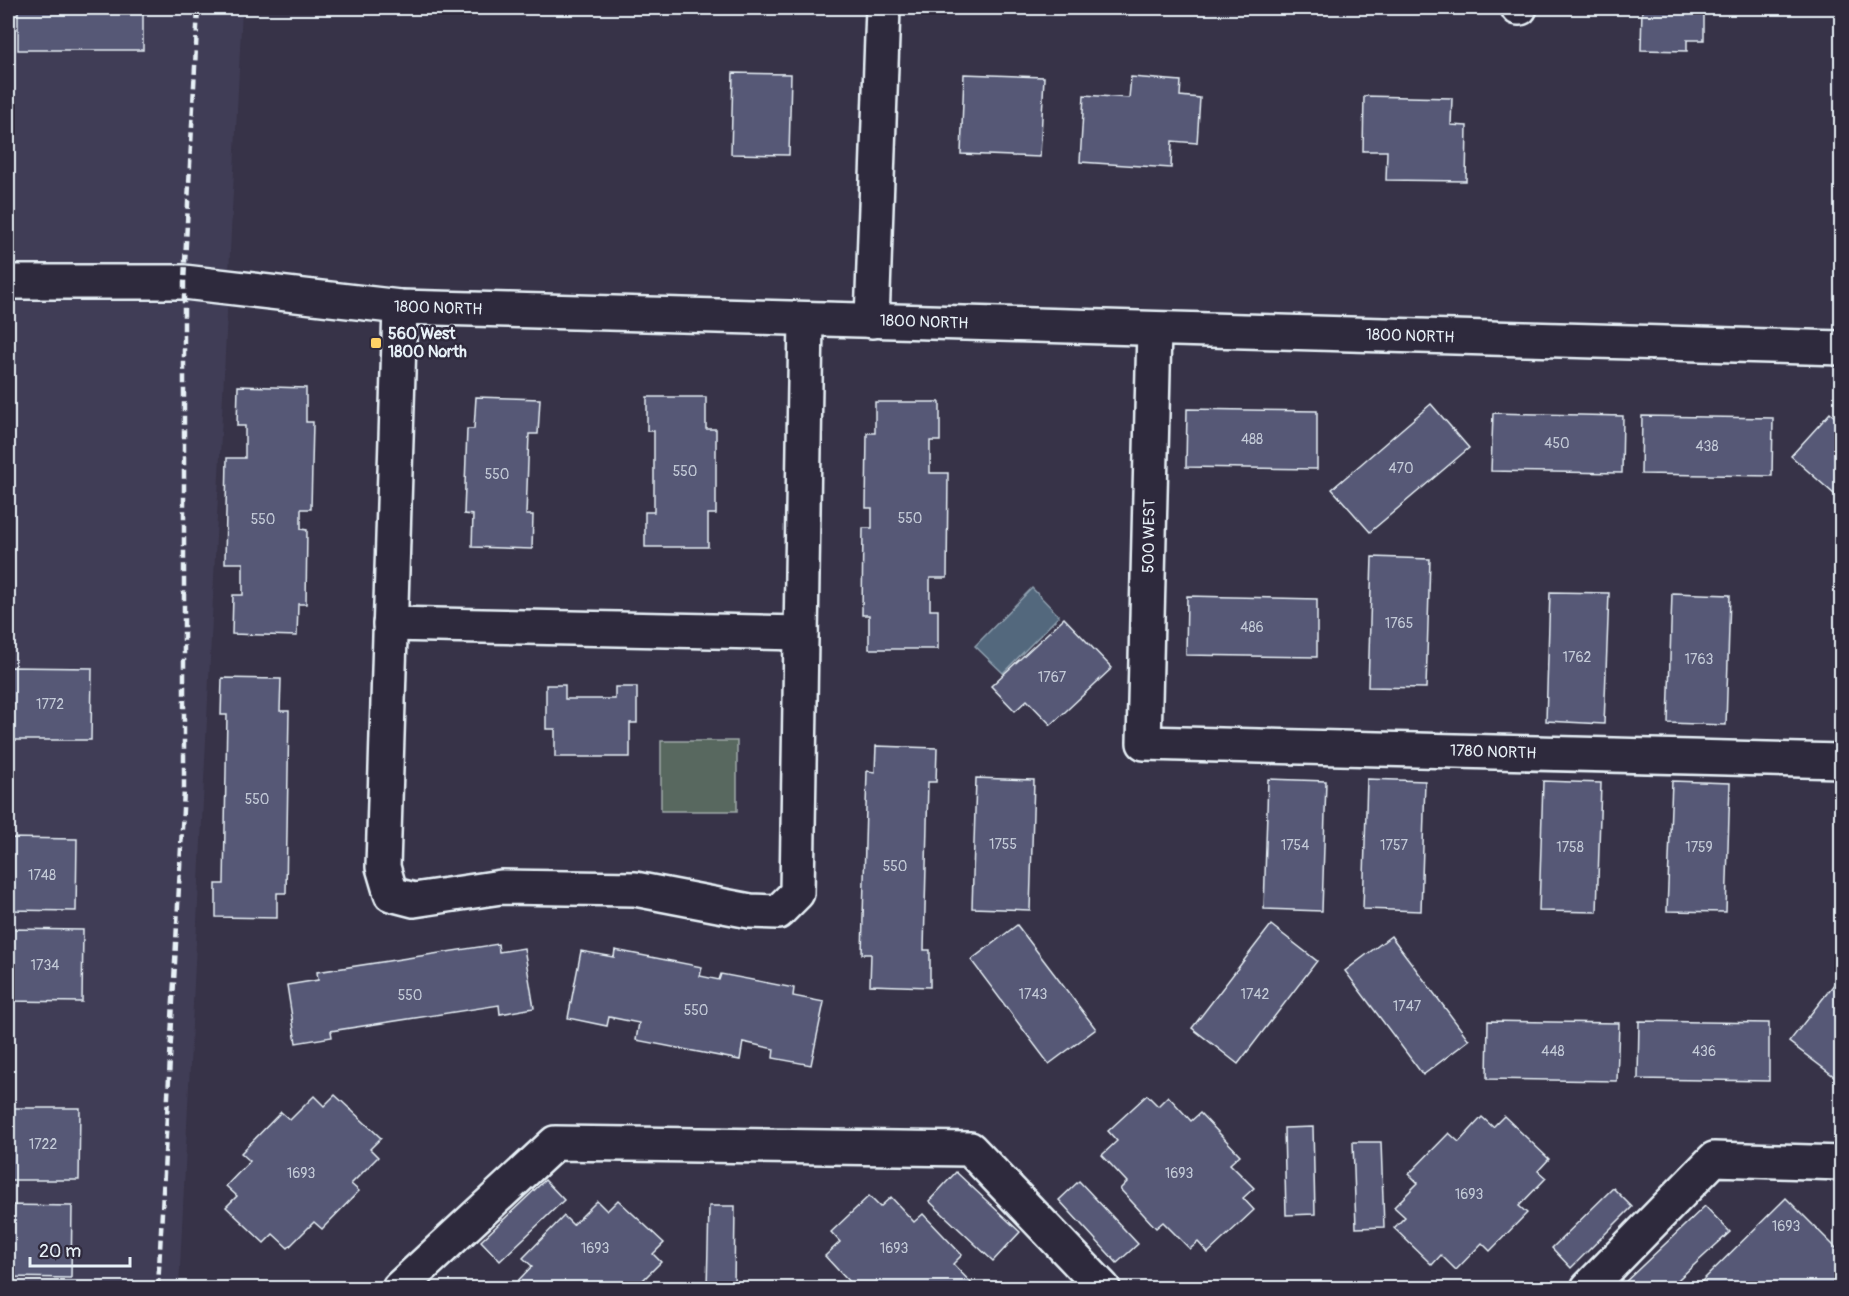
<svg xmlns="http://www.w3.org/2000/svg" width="1849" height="1296" viewBox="0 0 1849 1296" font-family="Pangolin,sans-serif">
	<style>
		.built { fill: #413e56 }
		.green { fill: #58675e; stroke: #a0acab; stroke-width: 1.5 }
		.water { fill: #52687d; stroke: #8e9fae; stroke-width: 1.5 }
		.building { fill: #575976; stroke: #e8f1f8; stroke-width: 1.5 }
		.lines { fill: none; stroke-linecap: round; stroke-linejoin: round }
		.minor-casing { stroke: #e8f1f8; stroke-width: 38 }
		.minor { stroke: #2f2a3d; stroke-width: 33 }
		.rail { stroke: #e8f1f8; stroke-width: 4.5; stroke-dasharray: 9 4.5; stroke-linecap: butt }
		.poi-dot { fill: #ffd166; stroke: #2f2a3d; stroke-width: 2 }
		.labels { text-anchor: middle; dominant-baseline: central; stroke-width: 5; stroke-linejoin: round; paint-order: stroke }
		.number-label { font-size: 14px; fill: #c4cbd8 }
		.street-label { font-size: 16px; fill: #e8f1f8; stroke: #2f2a3d }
		.poi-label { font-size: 16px; font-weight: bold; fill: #e8f1f8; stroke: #2f2a3d; text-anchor: start }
	</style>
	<rect width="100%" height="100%" fill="#373348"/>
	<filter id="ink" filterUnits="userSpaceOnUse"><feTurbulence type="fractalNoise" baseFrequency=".0167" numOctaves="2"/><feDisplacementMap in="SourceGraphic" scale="12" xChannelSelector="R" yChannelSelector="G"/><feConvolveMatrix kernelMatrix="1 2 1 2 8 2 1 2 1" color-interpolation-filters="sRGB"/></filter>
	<g filter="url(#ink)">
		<path class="built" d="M8,8H242L179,1288H8Z"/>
		<rect class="green" x="661" y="741" width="76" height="70"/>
		<path class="water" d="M1032,588L1059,616L1003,673L975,646Z"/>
		<g class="building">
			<rect x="18" y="8" width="125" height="42"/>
			<path d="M1642,8H1704V40H1687V51L1641,50Z"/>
			<path d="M733,73L791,74L789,155L731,154Z"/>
			<path d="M964,74L1044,77L1040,157L961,154Z"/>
			<path d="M1131,77L1181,81L1180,96L1200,98L1197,143L1172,141L1171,168L1080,162L1084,95L1129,98Z"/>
			<path d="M1364,96L1452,98L1451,125L1467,126L1466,181L1386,180L1387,151H1363Z"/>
			<path d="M238,386L306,388V422H313L311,509H301V529L307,530L306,604H298L297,636L232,634L233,595H243V563H225L227,458H245V426H237Z"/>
			<path d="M476,397L540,399L538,434H529L526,515H533L532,549L472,547L473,515L464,514L467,429H474Z"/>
			<path d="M647,397H706V429H716V514H708V547H645V512H654V431H647Z"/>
			<path d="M875,402H940V441H930V473H948L947,578H930V610H938V649H869V615H862L863,528H872V508H866L867,433H875Z"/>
			<path d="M1431,404L1469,448L1370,532L1332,489Z"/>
			<path d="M1187,409L1317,411V469L1186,467Z"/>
			<path d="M1493,413L1623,416L1622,473L1491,471Z"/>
			<path d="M1830,413L1842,423V501L1791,456Z"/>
			<path d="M1642,416L1773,418L1772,476L1641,474Z"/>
			<path d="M1372,557L1430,559L1426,688L1368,687Z"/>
			<path d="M1550,592L1609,593L1604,724L1546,721Z"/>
			<path d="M1672,593L1730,595L1726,725L1668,723Z"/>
			<path d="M1187,596L1317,599V657L1186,655Z"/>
			<path d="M1064,618L1112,668L1051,725L1027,700L1015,711L991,686Z"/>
			<path d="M8,667L92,668L91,740H8Z"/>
			<path d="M222,678L281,679L280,711H289L286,893H277V918L216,917V884H224L227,715H221Z"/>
			<path d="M546,685H565V699H615V687H637V723H630V757H555V729H546Z"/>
			<path d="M876,746L937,748L936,782H928L924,950H930V987L870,985L871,954H862L867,771L875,772Z"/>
			<path d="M976,778L1034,780L1030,910L972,908Z"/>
			<path d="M1268,779L1326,781L1322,911L1264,909Z"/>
			<path d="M1367,779L1425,781L1421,911L1363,909Z"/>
			<path d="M1543,781L1601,783L1597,912L1539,911Z"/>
			<path d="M1672,781L1730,783L1726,912L1667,911Z"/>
			<path d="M8,838L77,839L76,911L8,910Z"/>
			<path d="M1017,925L1096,1029L1049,1064L971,960Z"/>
			<path d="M1271,925L1317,961L1238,1064L1192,1028Z"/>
			<path d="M8,929L83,930L82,1002L8,1001Z"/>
			<path d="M1391,936L1469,1040L1423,1075L1345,971Z"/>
			<path d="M498,944L499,952L524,948L534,1008L500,1014L499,1005L331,1031L332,1037L296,1043L287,985L318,980L317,972Z"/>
			<path d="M615,950L702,967L700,976L719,980L721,974L794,988L793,996L824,1002L811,1065L773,1058L774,1049L743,1042L740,1060L636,1040L639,1023L609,1017L607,1026L568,1018L581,951L614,957Z"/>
			<path d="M1842,974V1069L1835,1077L1789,1042Z"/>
			<path d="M1488,1021L1619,1023L1617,1081L1487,1079Z"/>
			<path d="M1639,1021L1769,1023V1081L1638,1079Z"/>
			<path d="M335,1095L381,1138L370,1149L378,1157L351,1184L359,1191L322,1229L314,1222L288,1248L273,1234L264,1243L226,1207L237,1196L226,1186L250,1161L241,1153L281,1112L290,1120L314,1096L324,1106Z"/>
			<path d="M1147,1095L1158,1106L1168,1096L1191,1121L1200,1113L1240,1155L1230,1164L1254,1188L1243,1198L1254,1210L1208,1253L1198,1242L1190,1249L1163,1222L1156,1228L1120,1189L1127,1182L1102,1155L1117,1141L1108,1131Z"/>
			<path d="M8,1108H80L79,1180H8Z"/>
			<path d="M1504,1116L1549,1159L1538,1171L1546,1178L1519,1206L1527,1213L1490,1251L1482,1243L1456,1270L1441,1255L1432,1265L1394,1228L1405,1217L1394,1207L1418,1183L1409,1174L1449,1133L1459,1142L1482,1117L1493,1127Z"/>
			<path d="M1313,1127L1315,1214L1286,1215L1284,1128Z"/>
			<path d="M1353,1142H1381L1384,1227L1356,1228Z"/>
			<path d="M956,1172L1020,1232L993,1261L929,1201Z"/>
			<path d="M545,1180L564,1200L500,1261L481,1241Z"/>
			<path d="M1079,1181L1138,1244L1117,1263L1059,1200Z"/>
			<path d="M1613,1188L1632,1207L1571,1268L1552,1248Z"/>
			<path d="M869,1196L880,1207L891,1197L914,1222L923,1214L962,1255L953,1264L976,1288H844L850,1283L825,1256L840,1242L831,1232Z"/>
			<path d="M1786,1198L1842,1254V1287L1695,1288Z"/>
			<path d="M618,1200L664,1243L653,1254L661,1262L635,1288H511L532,1266L523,1258L564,1216L573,1225L597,1201L607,1211Z"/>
			<path d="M8,1205L72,1206L71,1278L8,1277Z"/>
			<path d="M709,1206H735L734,1288H707Z"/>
			<path d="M1705,1206L1730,1232L1669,1288H1626L1622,1285Z"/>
		</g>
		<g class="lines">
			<g class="minor-casing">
				<g id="minor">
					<path d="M1518,8H1520"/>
					<path d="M8,282H184L400,307L1842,348"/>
					<path d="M400,307L383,867L391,894L414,900L501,887L635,889L750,911L778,912L797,893L806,319"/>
					<path d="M872,321L883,8"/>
					<path d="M1154,329L1144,743L1842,761"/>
					<path d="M390,624L801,633"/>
					<path d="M399,1288L555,1143L970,1149L1103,1288"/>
					<path d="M1588,1288L1714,1159L1842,1163"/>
				</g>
			</g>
			<use href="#minor" class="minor"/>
			<path class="rail" d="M158,1288L184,790V282L198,8"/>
		</g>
	</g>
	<rect class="poi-dot" x="370" y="337" width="12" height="12" rx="3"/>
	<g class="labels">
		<g class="number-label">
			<text x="1252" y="439">488</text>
			<text x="1557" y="443">450</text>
			<text x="1707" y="446">438</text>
			<text x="1401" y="468">470</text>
			<text x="685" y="471">550</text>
			<text x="497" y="474">550</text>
			<text x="910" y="518">550</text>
			<text x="263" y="519">550</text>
			<text x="1399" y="623">1765</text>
			<text x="1252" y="627">486</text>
			<text x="1577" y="657">1762</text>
			<text x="1699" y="659">1763</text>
			<text x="1052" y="677">1767</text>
			<text x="50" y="704">1772</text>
			<text x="257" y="799">550</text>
			<text x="1003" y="844">1755</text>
			<text x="1295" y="845">1754</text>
			<text x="1394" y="845">1757</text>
			<text x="1570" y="847">1758</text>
			<text x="1699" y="847">1759</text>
			<text x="895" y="866">550</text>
			<text x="42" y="875">1748</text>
			<text x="45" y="965">1734</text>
			<text x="1033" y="994">1743</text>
			<text x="1255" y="994">1742</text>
			<text x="410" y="995">550</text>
			<text x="1407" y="1006">1747</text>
			<text x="696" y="1010">550</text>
			<text x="1553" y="1051">448</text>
			<text x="1704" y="1051">436</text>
			<text x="43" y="1144">1722</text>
			<text x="301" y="1173">1693</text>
			<text x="1179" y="1173">1693</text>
			<text x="1469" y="1194">1693</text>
			<text x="1786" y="1226">1693</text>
			<text x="595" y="1248">1693</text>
			<text x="894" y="1248">1693</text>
		</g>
		<g class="street-label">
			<text transform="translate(438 308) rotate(2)">1800 NORTH</text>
			<text transform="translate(924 322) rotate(2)">1800 NORTH</text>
			<text transform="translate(1410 336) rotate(2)">1800 NORTH</text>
			<text transform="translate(1149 536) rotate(-89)">500 WEST</text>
			<text transform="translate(1493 752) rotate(2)">1780 NORTH</text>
		</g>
		<g class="poi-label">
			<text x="388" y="334">560 West<tspan x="388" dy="18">1800 North</tspan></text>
		</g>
	</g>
	<rect width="1849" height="1296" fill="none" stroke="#2f2a3d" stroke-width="30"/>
	<rect x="15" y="15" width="1819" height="1266" fill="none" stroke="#e8f1f8" stroke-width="2" filter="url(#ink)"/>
	<path d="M30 1257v9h100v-9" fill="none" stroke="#e8f1f8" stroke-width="3"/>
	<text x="39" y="1257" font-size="18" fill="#e8f1f8" stroke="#2f2a3d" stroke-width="4.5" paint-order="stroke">20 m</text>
</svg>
